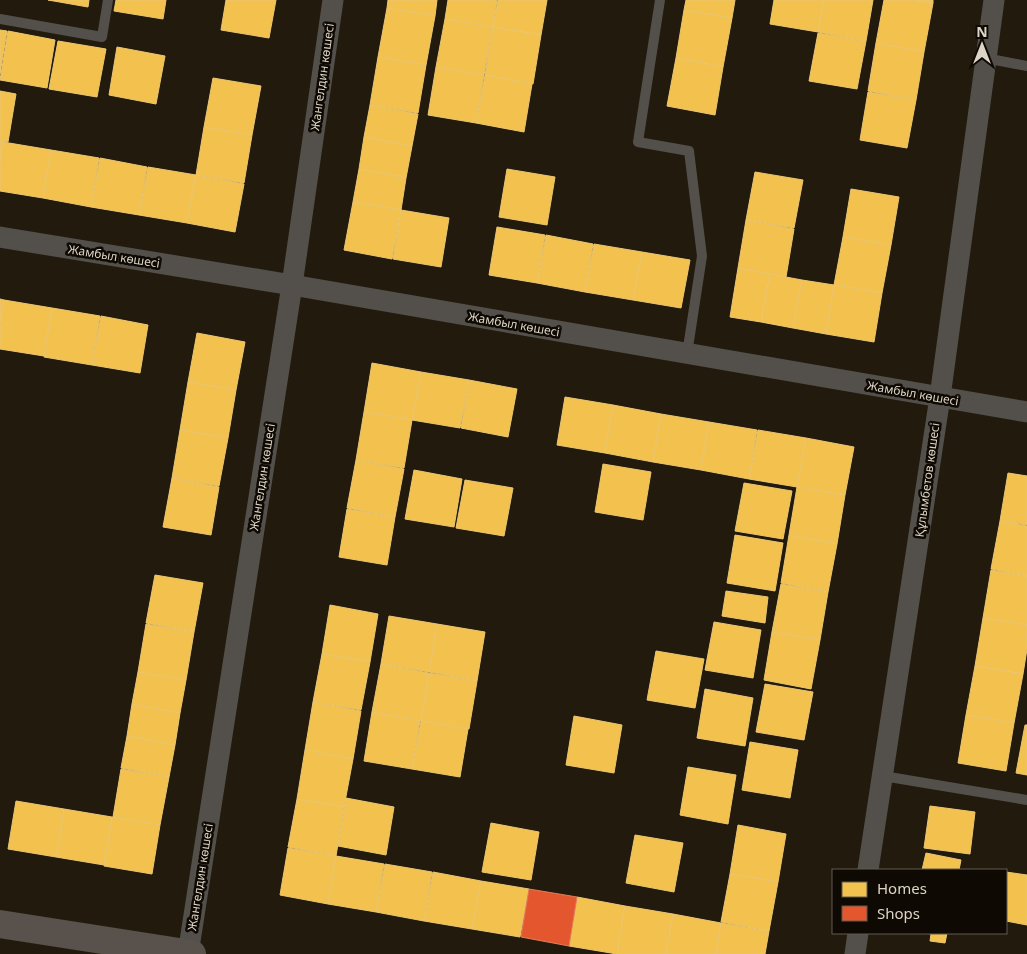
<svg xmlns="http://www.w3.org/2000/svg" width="1027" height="954" viewBox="0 0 1027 954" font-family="'Noto Sans',sans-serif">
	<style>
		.homes { fill: #f2c14e; stroke: #ecc772 }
		.shops { fill: #e4572e; stroke: #e27d5c }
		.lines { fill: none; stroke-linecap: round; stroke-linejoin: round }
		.lane { stroke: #53504b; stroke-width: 10 }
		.street { stroke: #53504b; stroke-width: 21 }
		.secondary { stroke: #58514c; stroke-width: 28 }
		.labels { text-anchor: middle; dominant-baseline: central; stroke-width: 5; stroke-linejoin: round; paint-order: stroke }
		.street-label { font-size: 12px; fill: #ddd5c7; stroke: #0e0902 }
	</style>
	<rect width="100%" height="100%" fill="#221b0d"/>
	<g class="homes">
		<path d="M48,0H89L88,7Z"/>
		<path d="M116,0H166L163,19L114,11Z"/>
		<path d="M226,0H276L269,38L221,30Z"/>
		<path d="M388,0H437L435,16L387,8Z"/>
		<path d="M448,0H497L493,27L445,19Z"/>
		<path d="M498,0H547L541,35L493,27Z"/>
		<path d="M686,0H735L732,18L684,10Z"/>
		<path d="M774,0H824L818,32L770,24Z"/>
		<path d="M824,0H873L866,41L818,32Z"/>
		<path d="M884,0H914L933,3L924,52L876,43Z"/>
		<path d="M915,0H933V3Z"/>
		<path d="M387,8L435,16L426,65L378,57Z"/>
		<path d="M684,10L732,18L723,67L676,58Z"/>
		<path d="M445,19L493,27L484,75L436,67Z"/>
		<path d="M493,27L541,35L533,84L485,75Z"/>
		<path d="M0,30L7,31L0,74Z"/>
		<path d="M8,31L55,40L47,88L0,80Z"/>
		<path d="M818,33L866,41L857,89L809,81Z"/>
		<path d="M58,41L106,49L97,97L49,89Z"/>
		<path d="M876,43L924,52L916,100L868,91Z"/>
		<path d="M117,47L165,56L156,104L109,95Z"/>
		<path d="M378,57L426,65L418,113L370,105Z"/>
		<path d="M676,58L723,67L715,115L667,106Z"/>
		<path d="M436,67L484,75L476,123L428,115Z"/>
		<path d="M485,75L532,84L524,132L476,123Z"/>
		<path d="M213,78L261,86L252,135L204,127Z"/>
		<path d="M0,91L16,94L8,142L0,141Z"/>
		<path d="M868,92L916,100L907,148L860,140Z"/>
		<path d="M370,105L418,114L412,146L364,137Z"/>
		<path d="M204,127L252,135L244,183L196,175Z"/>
		<path d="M364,137L412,146L406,178L359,169Z"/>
		<path d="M0,141L3,142L0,160Z"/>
		<path d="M3,142L51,150L43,198L0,191V161Z"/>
		<path d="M51,150L99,158L91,207L43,198Z"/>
		<path d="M100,158L147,167L139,215L91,207Z"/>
		<path d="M148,167L196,175L187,223L139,215Z"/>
		<path d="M359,169L406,178L401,210L353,202Z"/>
		<path d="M507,169L555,177L547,225L499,217Z"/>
		<path d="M755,172L803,180L794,228L746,220Z"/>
		<path d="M196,175L244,184L235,232L187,223Z"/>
		<path d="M851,189L899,197L891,245L843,237Z"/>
		<path d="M353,202L401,210L392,259L344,250Z"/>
		<path d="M401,210L449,218L441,267L393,259Z"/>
		<path d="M746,220L794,229L786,277L738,268Z"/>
		<path d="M497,227L545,235L537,283L489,275Z"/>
		<path d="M546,235L593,244L585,292L537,283Z"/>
		<path d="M843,237L891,245L882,293L834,285Z"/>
		<path d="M594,244L642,252L633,300L585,292Z"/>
		<path d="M642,252L690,260L681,308L633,300Z"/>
		<path d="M738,268L770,274L761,322L730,317Z"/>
		<path d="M770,274L802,280L793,328L761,322Z"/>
		<path d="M802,280L834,285L826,334L793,328Z"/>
		<path d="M834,285L882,293L874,342L826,334Z"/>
		<path d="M0,299L4,300L0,323Z"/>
		<path d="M4,300L52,308L44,356L0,349V324Z"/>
		<path d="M52,308L100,316L92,365L44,357Z"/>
		<path d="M101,316L148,325L140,373L92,365Z"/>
		<path d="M197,333L245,342L236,390L188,382Z"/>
		<path d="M372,363L421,372L412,420L364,412Z"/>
		<path d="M421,372L469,380L460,428L412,420Z"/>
		<path d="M469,380L517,389L508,437L461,428Z"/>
		<path d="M188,382L236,390L228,438L180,430Z"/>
		<path d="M565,397L613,405L605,453L557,445Z"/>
		<path d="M613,405L661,414L653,462L605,453Z"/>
		<path d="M364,412L412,420L404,468L356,460Z"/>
		<path d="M661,414L709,422L701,470L653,462Z"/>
		<path d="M709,422L757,430L749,479L701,470Z"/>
		<path d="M180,430L228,438L219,486L172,478Z"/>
		<path d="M758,430L806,438L797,487L749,479Z"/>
		<path d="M806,438L854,447L845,495L797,487Z"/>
		<path d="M356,460L404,469L395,517L347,508Z"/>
		<path d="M603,464L651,472L643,520L595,512Z"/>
		<path d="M414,470L462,479L454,527L405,519Z"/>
		<path d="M1008,473L1027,476V525L1000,521Z"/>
		<path d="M172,478L219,487L211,535L163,527Z"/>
		<path d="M465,480L513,488L504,536L456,528Z"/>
		<path d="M744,483L792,491L783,539L735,531Z"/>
		<path d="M797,487L845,495L837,544L789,535Z"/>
		<path d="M347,509L395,517L387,565L339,557Z"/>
		<path d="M1000,521L1027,526V576L991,569Z"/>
		<path d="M735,535L783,543L775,591L727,583Z"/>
		<path d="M789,535L837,544L828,592L781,583Z"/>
		<path d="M991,570L1027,576V625L983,618Z"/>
		<path d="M155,575L203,583L194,632L146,623Z"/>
		<path d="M781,584L828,592L820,640L772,632Z"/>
		<path d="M726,591L768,597L765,623L722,616Z"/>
		<path d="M330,605L378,614L370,662L322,654Z"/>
		<path d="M389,616L437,624L429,672L381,664Z"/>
		<path d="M983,618L1027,625V649L1023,674L975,666Z"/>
		<path d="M714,622L761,630L753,678L705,670Z"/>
		<path d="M146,624L194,632L186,680L138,672Z"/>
		<path d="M437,624L485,632L477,681L429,672Z"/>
		<path d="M772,632L820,640L811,689L764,680Z"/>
		<path d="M656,651L704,659L695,708L647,700Z"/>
		<path d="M322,654L370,662L361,710L313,702Z"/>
		<path d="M381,664L429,673L421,721L372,712Z"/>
		<path d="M975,666L1023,674L1014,723L966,715Z"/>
		<path d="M138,672L186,680L180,713L132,704Z"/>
		<path d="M429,673L477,681L469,729L421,721Z"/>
		<path d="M765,684L813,692L804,740L756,732Z"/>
		<path d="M705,689L753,698L745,746L697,738Z"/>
		<path d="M313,702L361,711L353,759L305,750Z"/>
		<path d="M132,704L180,713L175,745L127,736Z"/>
		<path d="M372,712L420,721L412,769L364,761Z"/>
		<path d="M966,715L1014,723L1006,771L958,763Z"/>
		<path d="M574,716L622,725L614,773L566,765Z"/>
		<path d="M421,721L468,729L460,777L412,769Z"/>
		<path d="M1025,725H1027V775L1016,773Z"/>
		<path d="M127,736L175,745L169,777L121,768Z"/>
		<path d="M750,742L798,750L790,798L742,790Z"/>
		<path d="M305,750L353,759L344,807L297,799Z"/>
		<path d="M688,767L736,775L728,824L680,815Z"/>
		<path d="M121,769L169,777L160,825L113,817Z"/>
		<path d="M346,798L394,807L386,855L338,846Z"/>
		<path d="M297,799L344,807L336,856L288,847Z"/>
		<path d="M16,801L64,809L56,857L8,849Z"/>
		<path d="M930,806L975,812L970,854L924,848Z"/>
		<path d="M64,809L112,817L104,865L56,857Z"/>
		<path d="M112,817L160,825L152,874L104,866Z"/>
		<path d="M491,823L539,832L531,880L482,872Z"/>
		<path d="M738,825L786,834L778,882L730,874Z"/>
		<path d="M635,835L683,843L674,892L626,883Z"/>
		<path d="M288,848L336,856L328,904L280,895Z"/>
		<path d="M926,853L961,860L959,870H922Z"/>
		<path d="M336,856L384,864L376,912L328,904Z"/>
		<path d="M385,864L432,872L424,921L376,912Z"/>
		<path d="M433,872L481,881L472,929L424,921Z"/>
		<path d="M1006,872L1027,875V925L1006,921Z"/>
		<path d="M730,874L778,882L769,931L721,922Z"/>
		<path d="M481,881L529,889L520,937L472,929Z"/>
		<path d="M577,897L625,906L617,954L569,946Z"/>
		<path d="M625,906L673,914L666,954H617Z"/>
		<path d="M673,914L721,923L716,954H666Z"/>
		<path d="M721,923L769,931L765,954H716Z"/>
		<path d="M926,933H947L945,943L930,941L931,934Z"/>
	</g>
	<path class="shops" d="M529,889L577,897L569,946L521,937Z"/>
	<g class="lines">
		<g class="lane">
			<path d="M660,0L638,142L689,151L702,256L687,354"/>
			<path d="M0,19L102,37L108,0"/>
			<path d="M985,58L1027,66"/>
			<path d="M883,776L1027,800"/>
		</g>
		<g class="street">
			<path d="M0,237L292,285L1027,412"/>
			<path d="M868,870L940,397L994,0"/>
			<path d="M188,954L292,285L333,0"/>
			<path d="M855,954L858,933"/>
		</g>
		<path class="secondary" d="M0,924L192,954"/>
	</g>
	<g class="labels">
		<g class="street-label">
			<text transform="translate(322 77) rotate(-82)">Жангелдин көшесі</text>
			<text transform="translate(114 256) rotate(9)">Жамбыл көшесі</text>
			<text transform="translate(514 324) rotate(10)">Жамбыл көшесі</text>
			<text transform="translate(913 393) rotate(10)">Жамбыл көшесі</text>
			<text transform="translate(262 477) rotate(-81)">Жангелдин көшесі</text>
			<text transform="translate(927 480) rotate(-82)">Құлымбетов көшесі</text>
			<text transform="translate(200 877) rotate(-81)">Жангелдин көшесі</text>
		</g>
	</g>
	<rect x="832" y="869" width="175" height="65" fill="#0e0902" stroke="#615b51"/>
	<rect x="842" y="882" width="25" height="15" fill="#f2c14e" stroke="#615b51"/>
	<text x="877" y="894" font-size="15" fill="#ddd5c7">Homes</text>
	<rect x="842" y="906" width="25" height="15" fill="#e4572e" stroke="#615b51"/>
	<text x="877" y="919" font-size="15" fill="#ddd5c7">Shops</text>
	<g transform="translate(982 45)" stroke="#0e0902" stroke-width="4" paint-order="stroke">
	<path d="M0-4L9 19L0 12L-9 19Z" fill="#ddd5c7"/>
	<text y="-8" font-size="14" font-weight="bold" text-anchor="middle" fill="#ddd5c7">N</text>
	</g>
</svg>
